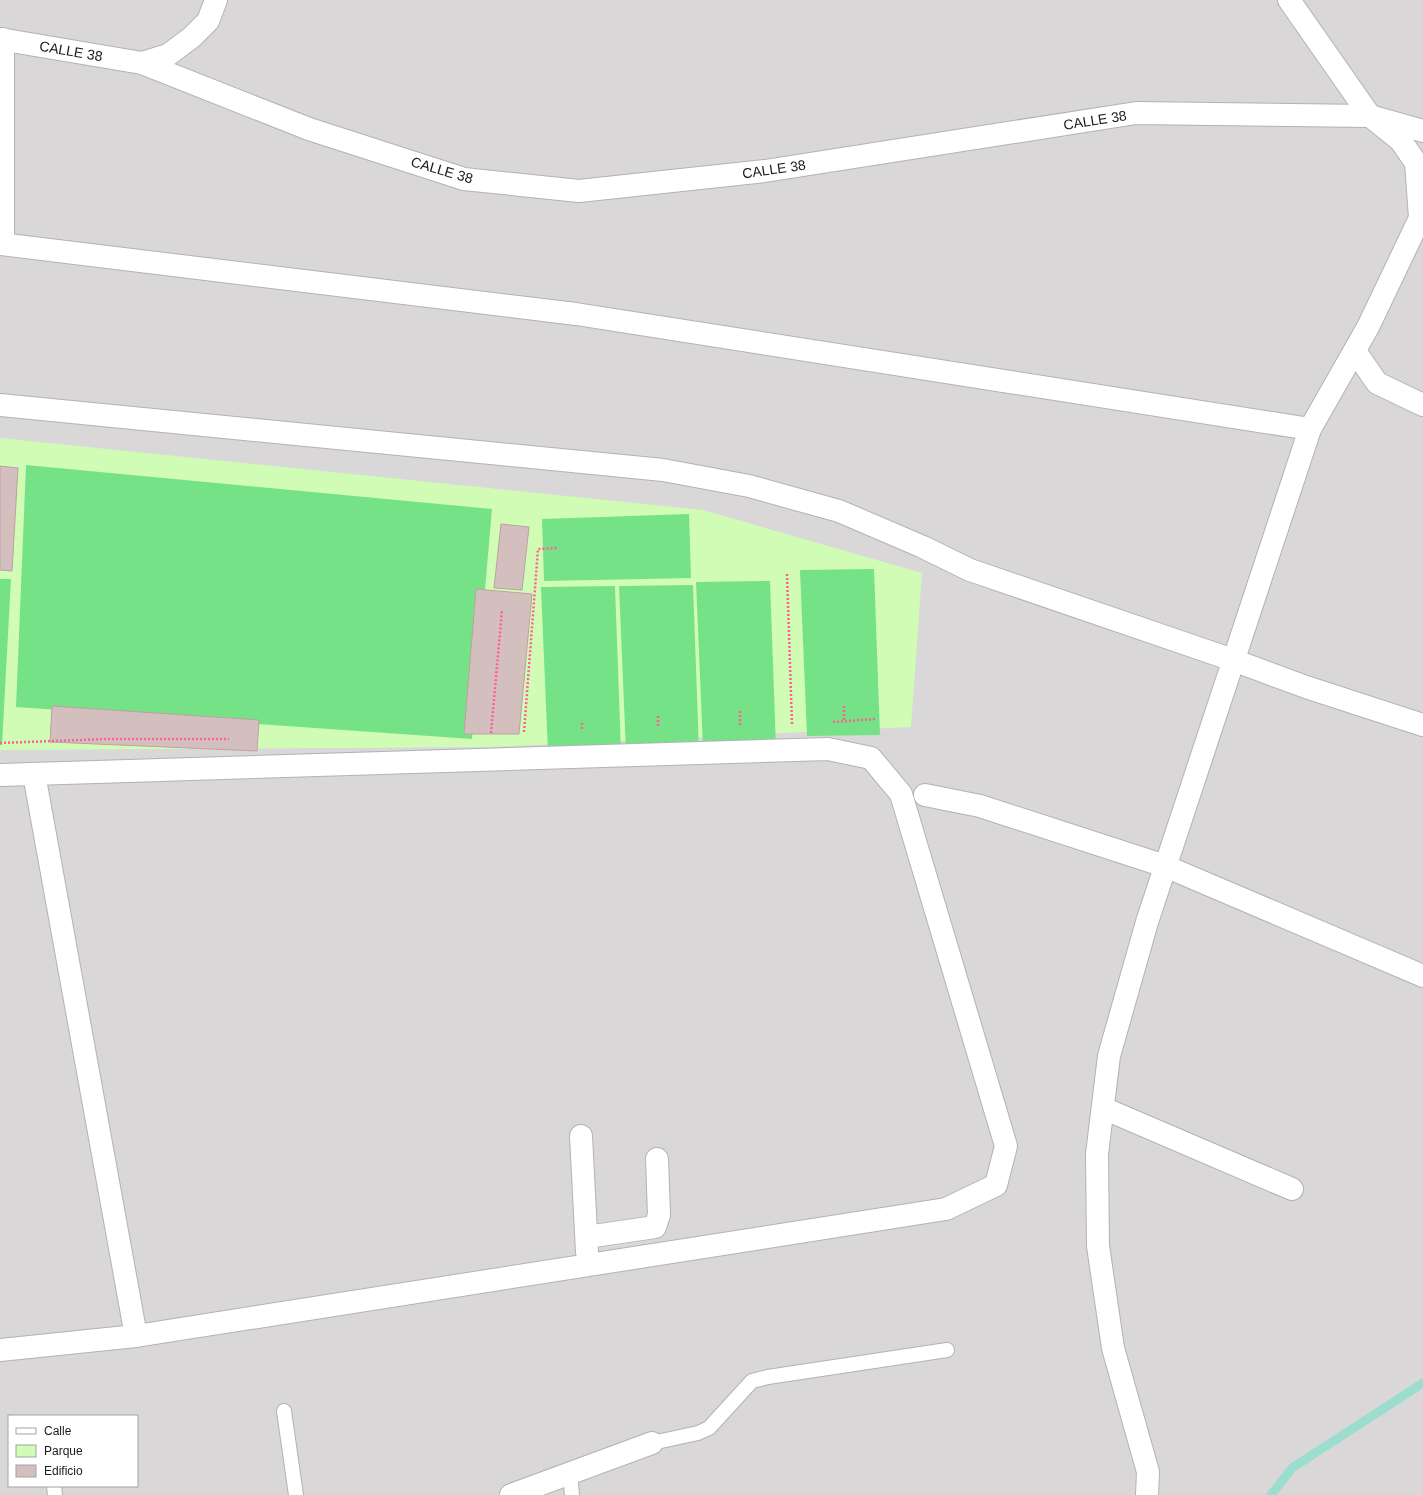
<svg xmlns="http://www.w3.org/2000/svg" width="1423" height="1495" viewBox="0 0 1423 1495" font-family="Helvetica,sans-serif">
	<style>
		.residential { fill: #d9d7d8; fill-rule: evenodd }
		.park { fill: #d1fcb6 }
		.pitch { fill: #76e288 }
		.lines { fill: none; stroke-linecap: round; stroke-linejoin: round }
		.stream { stroke: #9bdecf; stroke-width: 9 }
		.building { fill: #d4bfbf; stroke: #bfa0a1 }
		.lane-casing { stroke: #b3b3b3; stroke-width: 16 }
		.street-casing { stroke: #b3b3b3; stroke-width: 24 }
		.path { stroke: #ff5e96; stroke-width: 2.5; stroke-dasharray: 2 2; stroke-linecap: butt }
		.lane { stroke: #fff; stroke-width: 14 }
		.street { stroke: #fff; stroke-width: 22 }
		.labels { text-anchor: middle; dominant-baseline: central; stroke-width: 3.5; stroke-linejoin: round; paint-order: stroke }
		.street-label { font-size: 14px; fill: #1a1a1a; stroke: #fff }
	</style>
	<rect width="100%" height="100%" fill="#ede2df"/>
	<path class="residential" d="M0,0H1423V1495H0ZM9,1416H137V1486H9Z"/>
	<path class="park" d="M0,438L703,510L922,573L911,727L490,747L0,750Z"/>
	<g class="pitch">
		<path d="M26,465L492,509L472,739L16,707Z"/>
		<path d="M689,514L691,578L544,581L542,519Z"/>
		<path d="M874,569L880,735L807,736L800,570Z"/>
		<path d="M0,579H11L2,745H0Z"/>
		<path d="M770,581L776,747L703,748L696,582Z"/>
		<path d="M693,585L699,751L626,752L619,586Z"/>
		<path d="M615,586L621,752L548,753L541,587Z"/>
	</g>
	<g class="lines">
		<path class="stream" d="M1271,1495L1292,1468L1423,1383"/>
	</g>
	<g class="building">
		<path d="M0,466L18,468L12,571L0,570Z"/>
		<path d="M501,524L529,527L522,590L494,588Z"/>
		<path d="M476,589L532,594L519,734H464Z"/>
		<path d="M52,706L259,720L257,751L50,742Z"/>
	</g>
	<g class="lines">
		<g class="lane-casing">
			<g id="lane">
				<path d="M284,1411L296,1495"/>
				<path d="M652,1443L698,1433L709,1428L752,1381L768,1377L947,1350"/>
				<path d="M570,1473L572,1495"/>
				<path d="M54,1486L55,1495"/>
			</g>
		</g>
		<g class="street-casing">
			<g id="street">
				<path d="M0,39L142,63L168,55L192,37L208,21L216,0"/>
				<path d="M142,63L309,129L464,179L579,191L765,171L1136,113L1370,116L1423,131"/>
				<path d="M0,244L576,314L1310,429"/>
				<path d="M3,244V39"/>
				<path d="M1355,351L1377,383L1423,405"/>
				<path d="M0,405L663,470L749,486L839,511L923,547L970,570L1233,660L1306,687L1423,725"/>
				<path d="M34,774L136,1336"/>
				<path d="M0,775L828,749L871,758L901,794L1006,1146L996,1185L946,1209L136,1336L0,1350"/>
				<path d="M925,795L980,806L1165,866L1423,976"/>
				<path d="M1103,1108L1292,1189"/>
				<path d="M581,1136L587,1252"/>
				<path d="M587,1237L655,1227L659,1215L657,1159"/>
				<path d="M511,1495L652,1443"/>
				<path d="M1147,1495L1148,1472L1113,1348L1098,1246L1097,1154L1109,1056L1147,922L1310,429L1368,327L1420,218L1416,163L1401,141L1370,116L1289,0"/>
			</g>
		</g>
		<g class="path">
			<path d="M787,574L792,724"/>
			<path d="M844,706V721"/>
			<path d="M740,711V725"/>
			<path d="M658,716V728"/>
			<path d="M833,722L875,719"/>
			<path d="M582,723V731"/>
			<path d="M524,732L538,549L558,548"/>
			<path d="M491,733L502,610"/>
			<path d="M0,743L105,739H229"/>
		</g>
		<use href="#lane" class="lane"/>
		<use href="#street" class="street"/>
	</g>
	<g class="labels">
		<g class="street-label">
			<text transform="translate(71 51) rotate(10)">CALLE 38</text>
			<text transform="translate(1095 120) rotate(-9)">CALLE 38</text>
			<text transform="translate(774 169) rotate(-8)">CALLE 38</text>
			<text transform="translate(442 170) rotate(16)">CALLE 38</text>
		</g>
	</g>
	<rect x="8" y="1415" width="130" height="72" fill="#ffffff" stroke="#a3a3a3"/>
	<rect x="16" y="1428" width="20" height="6" fill="#ffffff" stroke="#a3a3a3"/>
	<text x="44" y="1435" font-size="12" fill="#1a1a1a">Calle</text>
	<rect x="16" y="1445" width="20" height="12" fill="#d1fcb6" stroke="#a3a3a3"/>
	<text x="44" y="1455" font-size="12" fill="#1a1a1a">Parque</text>
	<rect x="16" y="1465" width="20" height="12" fill="#d4bfbf" stroke="#a3a3a3"/>
	<text x="44" y="1475" font-size="12" fill="#1a1a1a">Edificio</text>
</svg>
